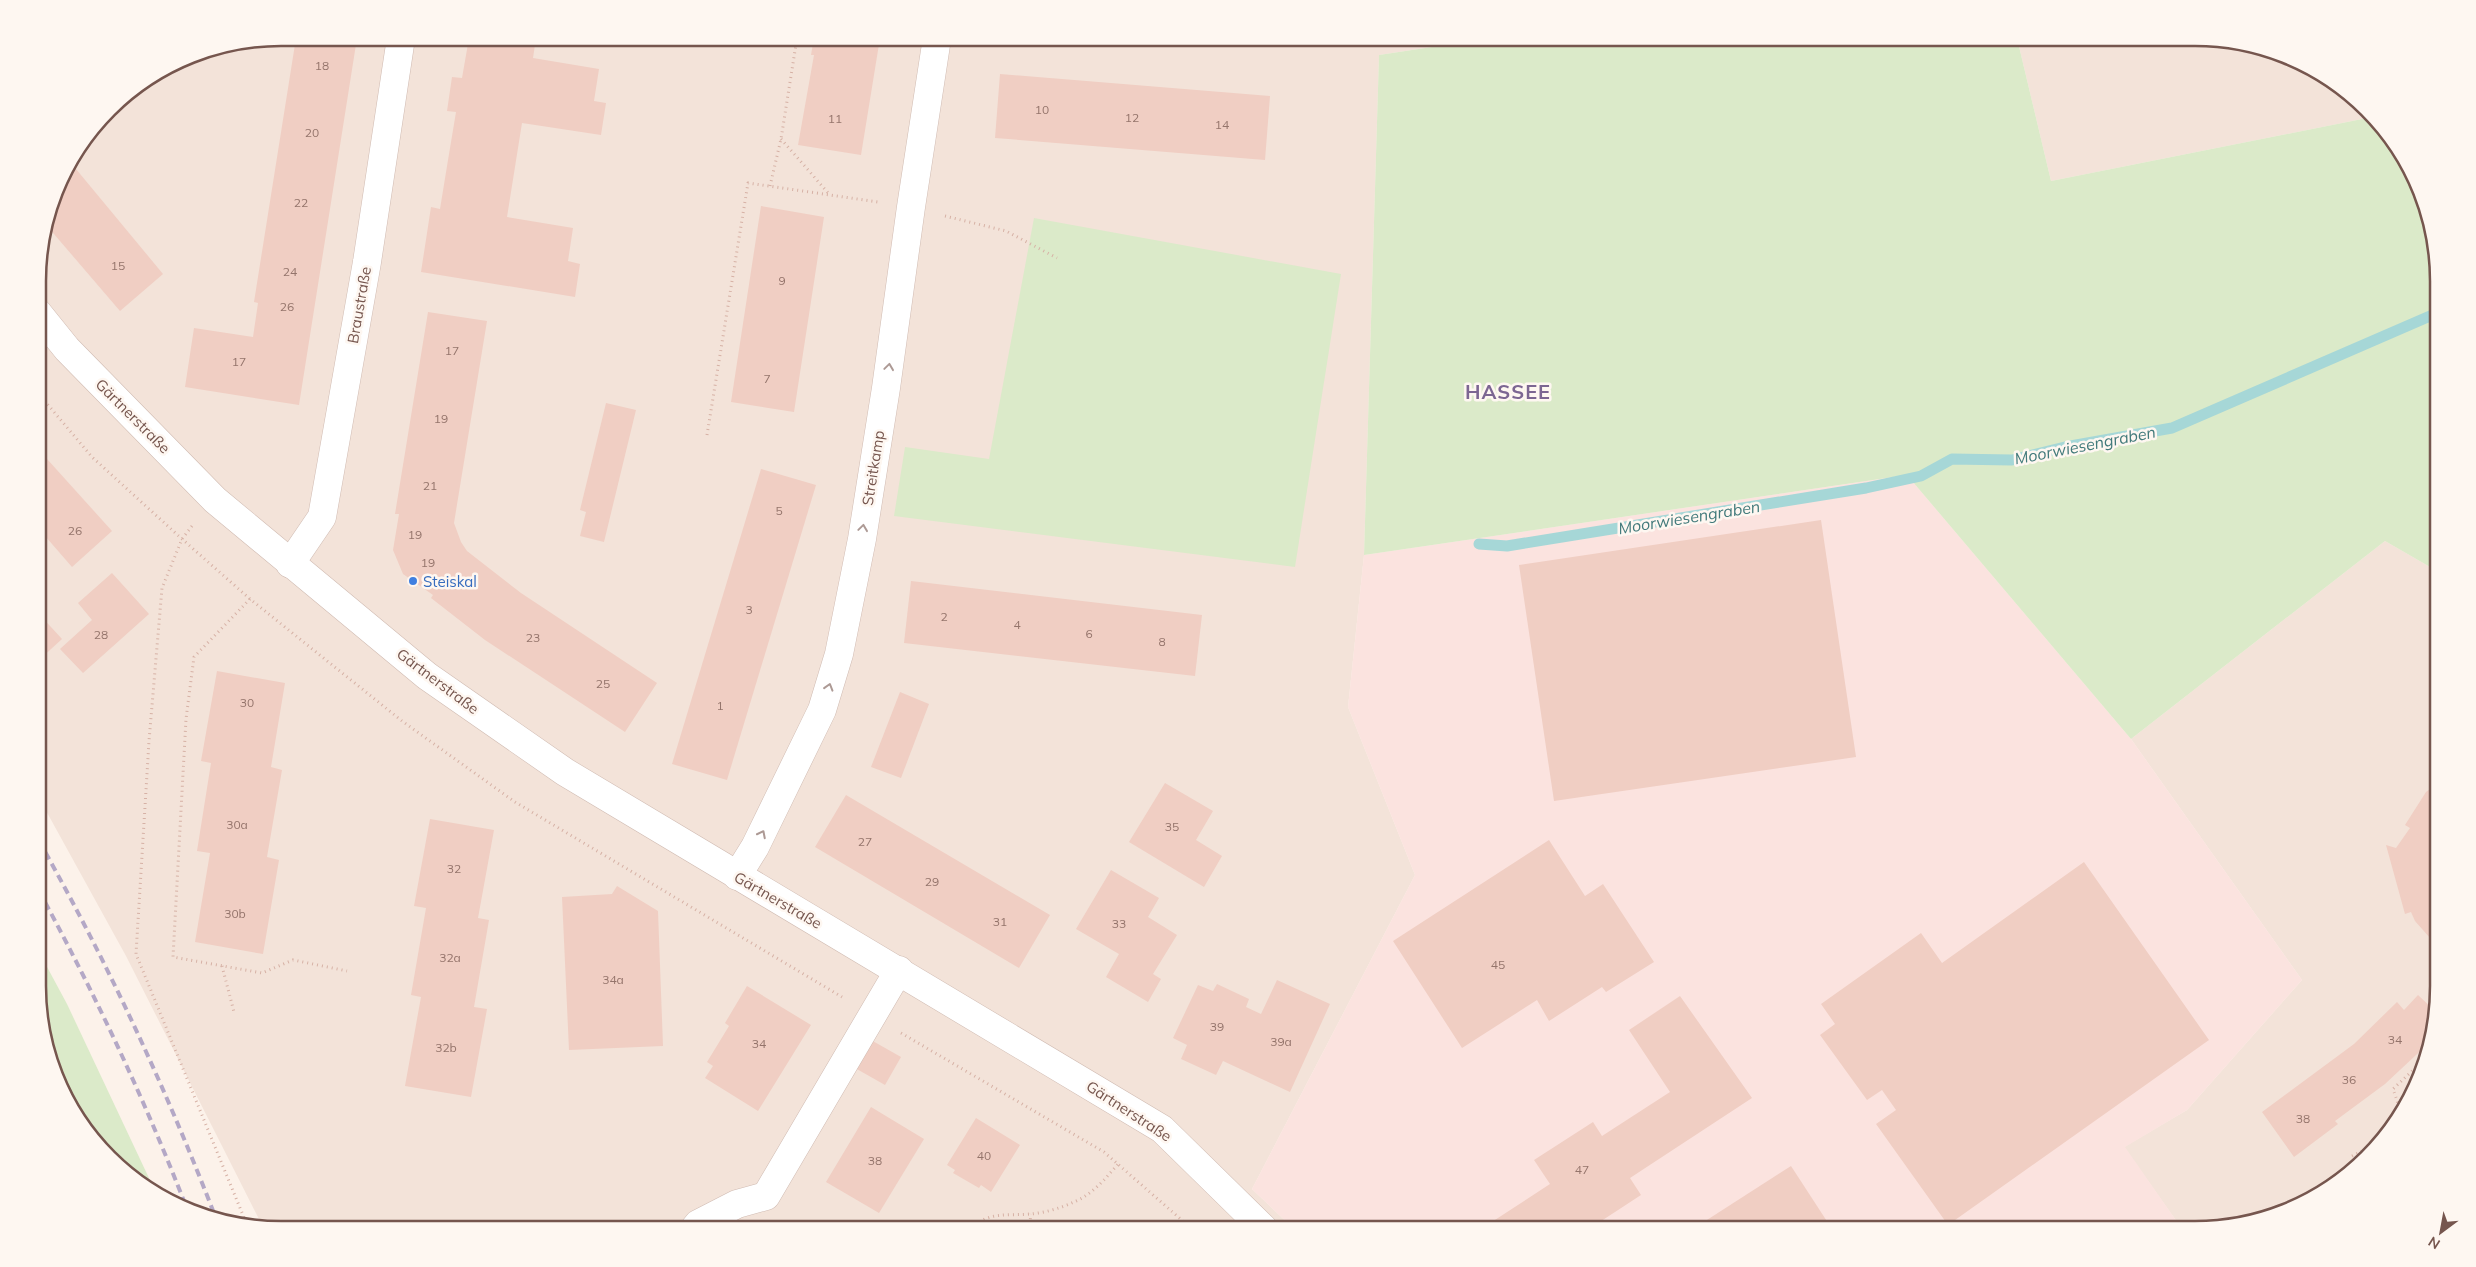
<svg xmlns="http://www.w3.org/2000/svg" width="2476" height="1267" viewBox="0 0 2476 1267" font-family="Mulish,sans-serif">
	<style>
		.residential { fill: #f3e3d9 }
		.commercial { fill: #fbe3df }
		.green { fill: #dbeac9 }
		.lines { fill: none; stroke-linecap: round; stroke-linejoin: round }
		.stream { stroke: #a6d7d7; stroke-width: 11 }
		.building { fill: #f0cec3 }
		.street-casing { stroke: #d0bbb2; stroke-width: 29 }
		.path { stroke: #d6b1a5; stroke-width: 3; stroke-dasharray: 1 4; stroke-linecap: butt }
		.street { stroke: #fff; stroke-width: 28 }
		.rail { stroke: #b4a8c6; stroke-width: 4; stroke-dasharray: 8 5; stroke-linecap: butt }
		.oneway { stroke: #ad9a95 }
		.shop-dot { fill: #3f7fe0; stroke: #fef7f1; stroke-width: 2 }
		.labels { text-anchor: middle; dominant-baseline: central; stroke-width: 5; stroke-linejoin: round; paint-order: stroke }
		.number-label { font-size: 12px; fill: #94746b }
		.street-label { font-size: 15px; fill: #76564e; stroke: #fef7f1 }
		.shop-label { font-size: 15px; fill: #366cbe; stroke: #fef7f1; text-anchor: start }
		.water-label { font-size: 16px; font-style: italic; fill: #427a7b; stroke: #fef7f1 }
		.district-label { font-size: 20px; font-weight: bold; letter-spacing: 1px; fill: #7c6692; stroke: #fef7f1 }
		.rim { fill: none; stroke: #76564e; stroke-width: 2.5 }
	</style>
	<rect width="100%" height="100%" fill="#fcf2ea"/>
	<g class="residential">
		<path d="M281,38H1491L1379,55L1364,555L1348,707L1415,875L1252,1189L1294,1229H281L263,1227L126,956L39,798L38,265L63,173L120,98L188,56Z"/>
		<path d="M2017,38H2195L2258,46L2303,63L2356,98L2372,117L2051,181Z"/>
		<path d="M2385,541L2437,571L2438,986L2430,1049L2413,1094L2378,1147L2330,1189L2273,1217L2211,1229H2182L2124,1147L2187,1110L2302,980L2131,739Z"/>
	</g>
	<path class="commercial" d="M1907,475L2131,739L2302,980L2187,1110L2125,1147L2182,1229H1294L1252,1189L1415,875L1348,707L1364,555Z"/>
	<g class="green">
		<path d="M1491,38H2017L2051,181L2372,117L2397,146L2425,203L2436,250L2437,571L2385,541L2131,739L1907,475L1364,555L1379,55Z"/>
		<path d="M1034,218L1341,274L1295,567L894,516L905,447L989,459Z"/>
		<path d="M39,952L67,1004L156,1193L121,1169L88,1134L56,1079L40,1018Z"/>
	</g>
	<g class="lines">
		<path class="stream" d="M1479,544L1507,546L1866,488L1921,476L1952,459L2012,460L2065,447L2172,428L2437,313"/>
	</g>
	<g class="building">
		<path d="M296,38H357L299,405L185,387L194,328L253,337L258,303L254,302Z"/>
		<path d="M469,38H536L533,58L599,69L594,101L606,103L601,135L522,123L507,217L573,228L568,261L580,264L575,297L421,272L431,207L440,209L448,160L456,112L447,111L452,77L462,78Z"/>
		<path d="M814,38H880L861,155L798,145L814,55H811Z"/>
		<path d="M1000,74L1270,96L1265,160L995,138Z"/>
		<path d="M71,163L163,274L120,311L48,227L63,173Z"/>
		<path d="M761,206L824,217L794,412L731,402Z"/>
		<path d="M428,312L487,321L454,523L461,542L467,551L521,593L657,683L625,732L485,640L431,598L433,595L403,574L393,550L399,514H395Z"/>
		<path d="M606,403L636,410L604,542L580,536L586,512L580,510Z"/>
		<path d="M38,449L112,531L72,567L39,529Z"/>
		<path d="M761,469L816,485L727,780L672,764Z"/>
		<path d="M1821,520L1856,757L1554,801L1519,565Z"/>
		<path d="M112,573L149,614L83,673L60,649L92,620L78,603Z"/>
		<path d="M911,581L1202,615L1195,676L904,643Z"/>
		<path d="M39,614L62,639L39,660Z"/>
		<path d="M217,671L285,683L271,767L282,770L267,857L279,860L263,954L195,942L210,853L197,851L211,763L201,761Z"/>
		<path d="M900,692L929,704L901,778L871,767Z"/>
		<path d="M1165,783L1213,811L1196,840L1222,856L1204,887L1129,842Z"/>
		<path d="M2438,783V947L2415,921L2411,912L2405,914L2386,845L2396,848L2410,828L2405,825L2426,792Z"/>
		<path d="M846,795L1050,915L1019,968L815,847Z"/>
		<path d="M430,819L494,830L478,918L489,920L474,1007L487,1009L471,1097L405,1086L421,997L411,995L426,908L414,906Z"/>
		<path d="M1549,840L1585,896L1603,884L1654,962L1606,992L1602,987L1549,1021L1537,1000L1462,1048L1393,941Z"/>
		<path d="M2084,862L2209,1040L1948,1225L1876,1124L1896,1110L1882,1090L1867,1100L1820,1035L1835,1024L1821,1004L1921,933L1942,963Z"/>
		<path d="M1111,870L1159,898L1148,917L1177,935L1153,974L1161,979L1148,1002L1106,977L1119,954L1076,929Z"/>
		<path d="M617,886L658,911L663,1046L569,1050L562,897L612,894Z"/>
		<path d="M1277,980L1330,1004L1290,1092L1223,1061L1216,1075L1181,1059L1187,1045L1173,1038L1198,985L1213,991L1217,984L1249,999L1246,1007L1261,1014Z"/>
		<path d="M747,986L811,1025L758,1111L705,1078L713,1066L707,1062L729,1026L725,1023Z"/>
		<path d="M2418,995L2435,1011L2434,1023L2427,1030L2432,1037L2431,1041L2385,1084L2335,1121L2338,1124L2294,1157L2262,1112L2354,1044L2397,1002L2404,1010Z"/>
		<path d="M1680,996L1752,1098L1630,1178L1641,1195L1589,1229H1579L1577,1226L1572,1229H1481L1550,1184L1534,1160L1593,1122L1602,1136L1670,1092L1629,1030Z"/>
		<path d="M871,1040L901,1057L885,1085L855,1068Z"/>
		<path d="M871,1107L924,1139L879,1213L826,1182Z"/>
		<path d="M976,1118L1020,1145L991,1192L981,1185L979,1188L953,1173L955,1170L947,1165Z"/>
		<path d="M1791,1166L1832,1229H1698L1696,1227Z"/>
		<path d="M1134,1222L1142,1229H1127Z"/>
	</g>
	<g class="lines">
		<g class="street-casing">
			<g id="street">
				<path d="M38,313L67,349L215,500L427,676L565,772L1162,1129L1264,1229"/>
				<path d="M290,564L322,517L367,262L401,38"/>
				<path d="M737,876L755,847L822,710L839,654L862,539L886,388L911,207L937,38"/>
				<path d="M694,1229L698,1224L737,1204L766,1196L899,970"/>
			</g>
		</g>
		<g class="path">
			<path d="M781,139L830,195"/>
			<path d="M770,186L781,139L797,38"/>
			<path d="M945,216L1006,231L1057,258"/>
			<path d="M38,393L92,457L182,539L250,599L402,721L515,802L842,997"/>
			<path d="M707,435L748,183L878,202"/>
			<path d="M192,526L182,539L162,588L149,741L136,954L247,1225"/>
			<path d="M250,599L194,657L186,719L173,957L262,973L293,960L347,971"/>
			<path d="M222,966L234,1012"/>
			<path d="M901,1033L1104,1152L1192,1229"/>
			<path d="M2401,1112L2393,1089L2427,1057"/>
			<path d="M2352,1156L2382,1141"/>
			<path d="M972,1229C987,1211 1008,1216 1030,1214C1044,1213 1061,1208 1074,1202C1093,1194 1105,1179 1118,1164"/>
			<path d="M1029,1229L1031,1214"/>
		</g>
		<use href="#street" class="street"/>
		<g class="rail">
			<path d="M39,841C108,963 167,1091 217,1221"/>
			<path d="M39,891C95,994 145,1100 187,1209"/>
		</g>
	</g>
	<defs><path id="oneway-chevron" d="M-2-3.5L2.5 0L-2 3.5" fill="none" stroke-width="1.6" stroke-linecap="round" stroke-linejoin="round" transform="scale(1.25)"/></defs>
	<g class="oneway">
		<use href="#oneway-chevron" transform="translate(889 367) rotate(-82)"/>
		<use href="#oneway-chevron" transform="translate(863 528) rotate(-82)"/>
		<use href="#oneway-chevron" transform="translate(829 687) rotate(-73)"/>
		<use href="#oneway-chevron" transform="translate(762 834) rotate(-63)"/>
	</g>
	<circle class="shop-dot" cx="413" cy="581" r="5"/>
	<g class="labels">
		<g class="number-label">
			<text x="322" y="65">18</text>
			<text x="1042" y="109">10</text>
			<text x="1132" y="117">12</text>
			<text x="835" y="118">11</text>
			<text x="1222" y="124">14</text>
			<text x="312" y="132">20</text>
			<text x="301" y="202">22</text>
			<text x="118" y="265">15</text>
			<text x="290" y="271">24</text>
			<text x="782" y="280">9</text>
			<text x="287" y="306">26</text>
			<text x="452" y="350">17</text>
			<text x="239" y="361">17</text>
			<text x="767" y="378">7</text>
			<text x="441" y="418">19</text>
			<text x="430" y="485">21</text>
			<text x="779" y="510">5</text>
			<text x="75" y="530">26</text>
			<text x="415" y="534">19</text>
			<text x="428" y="562">19</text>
			<text x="749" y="609">3</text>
			<text x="944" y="616">2</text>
			<text x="1017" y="624">4</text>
			<text x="1089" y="633">6</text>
			<text x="101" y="634">28</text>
			<text x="533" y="637">23</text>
			<text x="1162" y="641">8</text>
			<text x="603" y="683">25</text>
			<text x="247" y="702">30</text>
			<text x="720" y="705">1</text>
			<text x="237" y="824">30a</text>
			<text x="1172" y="826">35</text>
			<text x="865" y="841">27</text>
			<text x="454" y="868">32</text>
			<text x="932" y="881">29</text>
			<text x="235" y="913">30b</text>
			<text x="1000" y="921">31</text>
			<text x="1119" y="923">33</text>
			<text x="450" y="957">32a</text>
			<text x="1498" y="964">45</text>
			<text x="613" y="979">34a</text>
			<text x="1217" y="1026">39</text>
			<text x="2395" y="1039">34</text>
			<text x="1281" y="1041">39a</text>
			<text x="759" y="1043">34</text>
			<text x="446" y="1047">32b</text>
			<text x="2349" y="1079">36</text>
			<text x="2303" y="1118">38</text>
			<text x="984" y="1155">40</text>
			<text x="875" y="1160">38</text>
			<text x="1582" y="1169">47</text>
		</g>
		<g class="street-label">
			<text transform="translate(359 305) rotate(-80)">Braustraße</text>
			<text transform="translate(133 416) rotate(45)">Gärtnerstraße</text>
			<text transform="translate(873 468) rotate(-81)">Streitkamp</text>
			<text transform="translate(438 681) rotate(37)">Gärtnerstraße</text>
			<text transform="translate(778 900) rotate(30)">Gärtnerstraße</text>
			<text transform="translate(1129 1111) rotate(33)">Gärtnerstraße</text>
		</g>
		<g class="shop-label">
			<text x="423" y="581">Steiskal</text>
		</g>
		<g class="water-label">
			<text transform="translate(2085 445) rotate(-11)">Moorwiesengraben</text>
			<text transform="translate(1689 517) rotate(-9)">Moorwiesengraben</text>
		</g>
		<g class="district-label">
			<text x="1508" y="391">HASSEE</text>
		</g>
	</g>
	<path d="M0 0H2476V1267H0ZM281 46H2195A235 235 0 0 1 2430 281V986A235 235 0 0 1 2195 1221H281A235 235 0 0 1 46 986V281A235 235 0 0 1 281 46Z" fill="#fef7f1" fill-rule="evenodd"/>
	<path class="rim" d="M281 46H2195A235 235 0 0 1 2430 281V986A235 235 0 0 1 2195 1221H281A235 235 0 0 1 46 986V281A235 235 0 0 1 281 46Z"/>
	<g transform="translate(2441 1232) rotate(212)" stroke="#fef7f1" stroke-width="4" paint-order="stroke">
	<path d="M0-4L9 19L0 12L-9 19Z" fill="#76564e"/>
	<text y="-8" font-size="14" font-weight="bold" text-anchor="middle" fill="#76564e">N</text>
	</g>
</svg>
